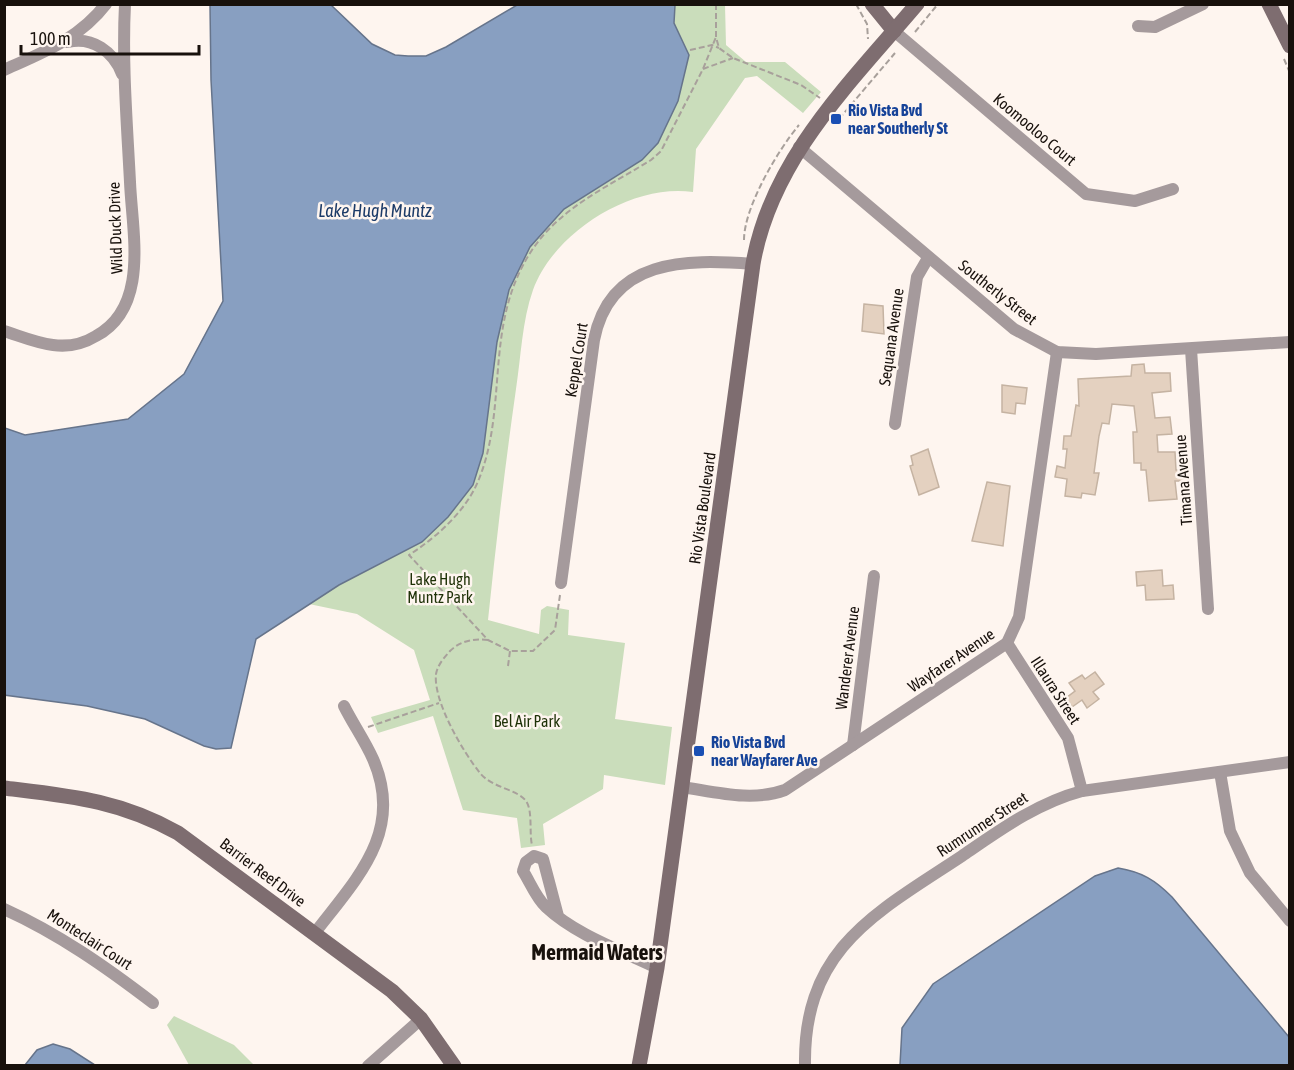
<svg xmlns="http://www.w3.org/2000/svg" width="1294" height="1070" viewBox="0 0 1294 1070" font-family="'Asap Condensed',sans-serif">
	<style>
		.park { fill: #caddbb }
		.water { fill: #889fc1; stroke: #66748b; stroke-width: 1.5 }
		.building { fill: #e4d1c0; stroke: #c5b3a2; stroke-width: 1.5 }
		.lines { fill: none; stroke-linecap: round; stroke-linejoin: round }
		.path { stroke: #a8a09b; stroke-width: 2; stroke-dasharray: 6 3; stroke-linecap: butt }
		.street { stroke: #a59a9c; stroke-width: 12 }
		.secondary { stroke: #7e6d70; stroke-width: 15 }
		.transit-dot { fill: #1a4fb4; stroke: #fef5ef; stroke-width: 2 }
		.labels { text-anchor: middle; dominant-baseline: central; stroke-width: 5; stroke-linejoin: round; paint-order: stroke }
		.transit-label { font-size: 16px; font-weight: bold; fill: #164399; stroke: #fef5ef; text-anchor: start }
		.street-label { font-size: 16px; fill: #18110c; stroke: #fef5ef }
		.park-label { font-size: 16px; fill: #1e3107; stroke: #fef5ef }
		.water-label { font-size: 18px; font-style: italic; fill: #1c3b68; stroke: #fef5ef }
		.district-label { font-size: 22px; font-weight: bold; fill: #18110c; stroke: #fef5ef }
	</style>
	<rect width="100%" height="100%" fill="#fef5ef"/>
	<g class="park">
		<path d="M675,5H725L726,45L746,62H785L821,92L803,113L757,76L745,78L696,149L693,192C632,183 554,232 533,290C522,321 521,357 516,389C505,466 496,543 488,620L539,634L541,610L547,606L569,610L568,635L625,643L615,719L672,727L665,785L604,775L603,789L543,824L545,845L521,848L517,818L463,810L433,716L378,733L371,717L430,700L414,650L357,614L309,604L339,585L422,542L448,517L473,485L483,453L497,342L509,290L518,270L530,247L564,209L619,175L658,143L689,55L674,23Z"/>
		<path d="M174,1016L234,1045L254,1065H189L167,1025Z"/>
	</g>
	<g class="water">
		<path d="M210,5H331L372,44L395,55L408,56H426L446,47L517,5H675L674,23L689,55L678,101L658,143L642,160L564,209L530,247L509,290L497,342L483,453L473,485L448,517L422,542L339,585L256,639L231,748L216,749L204,746L145,719L87,706L4,695L5,428L25,435L128,419L184,374L223,301L211,80Z"/>
		<path d="M1118,868C1142,872 1155,880 1172,897L1289,1037V1065H900L902,1028L933,984L1095,876Z"/>
		<path d="M53,1044L70,1049L95,1065H25L37,1050Z"/>
	</g>
	<g class="building">
		<path d="M864,304L883,306L884,334L862,331Z"/>
		<path d="M1144,364L1145,373H1170L1171,391L1152,393L1155,418L1170,417L1172,434L1157,435L1158,452H1175L1176,470H1185L1186,481H1175L1177,499L1149,501L1146,470H1141V463H1134L1133,432H1137L1134,406L1112,404L1109,424L1102,423L1099,436L1094,473H1099L1095,495L1082,493L1081,498L1065,496L1067,479L1055,477L1057,466L1065,468L1067,449H1063L1064,436H1071L1076,405L1079,406L1078,379L1131,376L1132,365Z"/>
		<path d="M1002,385L1027,388L1025,404L1016,403L1015,414L1002,412Z"/>
		<path d="M928,449L939,487L919,495L910,466L913,465L911,456Z"/>
		<path d="M987,482L1010,486L1003,546L972,541Z"/>
		<path d="M1162,570L1163,586L1173,585L1174,599L1146,600L1145,585L1137,586L1136,572Z"/>
		<path d="M1095,672L1104,684L1093,692L1099,699L1087,708L1082,700L1072,707L1066,698L1075,691L1069,683L1082,675L1085,679Z"/>
	</g>
	<g class="lines">
		<g class="path">
			<path d="M716,4V37L719,48L733,58L801,85L820,98"/>
			<path d="M856,4L867,24L868,39"/>
			<path d="M915,32L938,4"/>
			<path d="M690,50L712,45L719,48"/>
			<path d="M1284,59L1290,73"/>
			<path d="M703,69L733,58"/>
			<path d="M839,119L895,53"/>
			<path d="M744,240C744,207 778,150 799,125"/>
			<path d="M560,595L555,630L533,651H510L488,640L409,555C437,537 467,510 479,479C509,404 483,324 532,250C561,207 609,186 651,160L661,151L703,69L716,37"/>
			<path d="M488,640C474,638 460,641 450,651C444,658 438,664 436,674C433,701 463,752 480,773C492,788 517,789 526,801C533,811 529,833 532,845"/>
			<path d="M508,666L510,651"/>
			<path d="M368,727L439,703"/>
		</g>
		<g class="street">
			<path d="M1138,26L1155,27L1203,4"/>
			<path d="M894,31L1086,194L1135,201L1173,189"/>
			<path d="M68,42C92,36 114,52 122,74"/>
			<path d="M4,70C44,52 79,39 106,4"/>
			<path d="M799,147L1014,329L1057,352L1096,354L1290,342"/>
			<path d="M4,331C20,336 36,343 53,345C68,347 83,344 96,336C150,307 132,232 130,182C127,123 122,63 125,4"/>
			<path d="M1191,349L1208,609"/>
			<path d="M895,424L917,277L928,258"/>
			<path d="M561,583L594,340C610,258 686,259 753,264"/>
			<path d="M1007,643L1068,738L1082,791"/>
			<path d="M853,745L874,576"/>
			<path d="M1220,772L1230,831L1250,873L1290,921"/>
			<path d="M682,787C716,792 752,802 785,790L1007,643L1019,617L1057,352"/>
			<path d="M4,909C59,934 106,967 153,1003"/>
			<path d="M558,916L543,859L534,856L526,862L523,871C530,882 536,898 546,907C576,935 620,950 657,968"/>
			<path d="M314,934C356,879 405,832 373,759C365,741 353,724 344,706"/>
			<path d="M368,1066L421,1019"/>
			<path d="M805,1066C803,948 876,913 962,856C1000,830 1037,803 1082,791L1290,762"/>
		</g>
		<g class="secondary">
			<path d="M872,4L894,31"/>
			<path d="M1269,4L1290,46"/>
			<path d="M4,788C70,796 119,800 178,833L392,991L421,1019L454,1066"/>
			<path d="M639,1066L657,968L753,264C771,159 851,82 917,4"/>
		</g>
	</g>
	<g class="transit-dot">
		<rect x="830" y="113" width="12" height="12" rx="3"/>
		<rect x="693" y="745" width="12" height="12" rx="3"/>
	</g>
	<g class="labels">
		<g class="transit-label">
			<text x="848" y="110">Rio Vista Bvd<tspan x="848" dy="18">near Southerly St</tspan></text>
			<text x="711" y="742">Rio Vista Bvd<tspan x="711" dy="18">near Wayfarer Ave</tspan></text>
		</g>
		<g class="street-label">
			<text transform="translate(1035 129) rotate(40)">Koomooloo Court</text>
			<text transform="translate(115 228) rotate(-92)">Wild Duck Drive</text>
			<text transform="translate(998 292) rotate(38)">Southerly Street</text>
			<text transform="translate(891 337) rotate(-82)">Sequana Avenue</text>
			<text transform="translate(576 360) rotate(-81)">Keppel Court</text>
			<text transform="translate(1183 480) rotate(-94)">Timana Avenue</text>
			<text transform="translate(702 508) rotate(-82)">Rio Vista Boulevard</text>
			<text transform="translate(847 658) rotate(-83)">Wanderer Avenue</text>
			<text transform="translate(951 660) rotate(-34)">Wayfarer Avenue</text>
			<text transform="translate(1056 690) rotate(57)">Illaura Street</text>
			<text transform="translate(982 824) rotate(-33)">Rumrunner Street</text>
			<text transform="translate(263 872) rotate(37)">Barrier Reef Drive</text>
			<text transform="translate(90 939) rotate(33)">Monteclair Court</text>
		</g>
		<g class="park-label">
			<text x="440" y="579">Lake Hugh<tspan x="440" dy="18">Muntz Park</tspan></text>
			<text x="527" y="721">Bel Air Park</text>
		</g>
		<g class="water-label">
			<text x="375" y="210">Lake Hugh Muntz</text>
		</g>
		<g class="district-label">
			<text x="597" y="952">Mermaid Waters</text>
		</g>
	</g>
	<rect width="1294" height="1070" fill="none" stroke="#18110c" stroke-width="12"/>
	<path d="M21 45v9h178v-9" fill="none" stroke="#18110c" stroke-width="3"/>
	<text x="30" y="45" font-size="18" fill="#18110c" stroke="#fef5ef" stroke-width="4.5" paint-order="stroke">100 m</text>
</svg>
